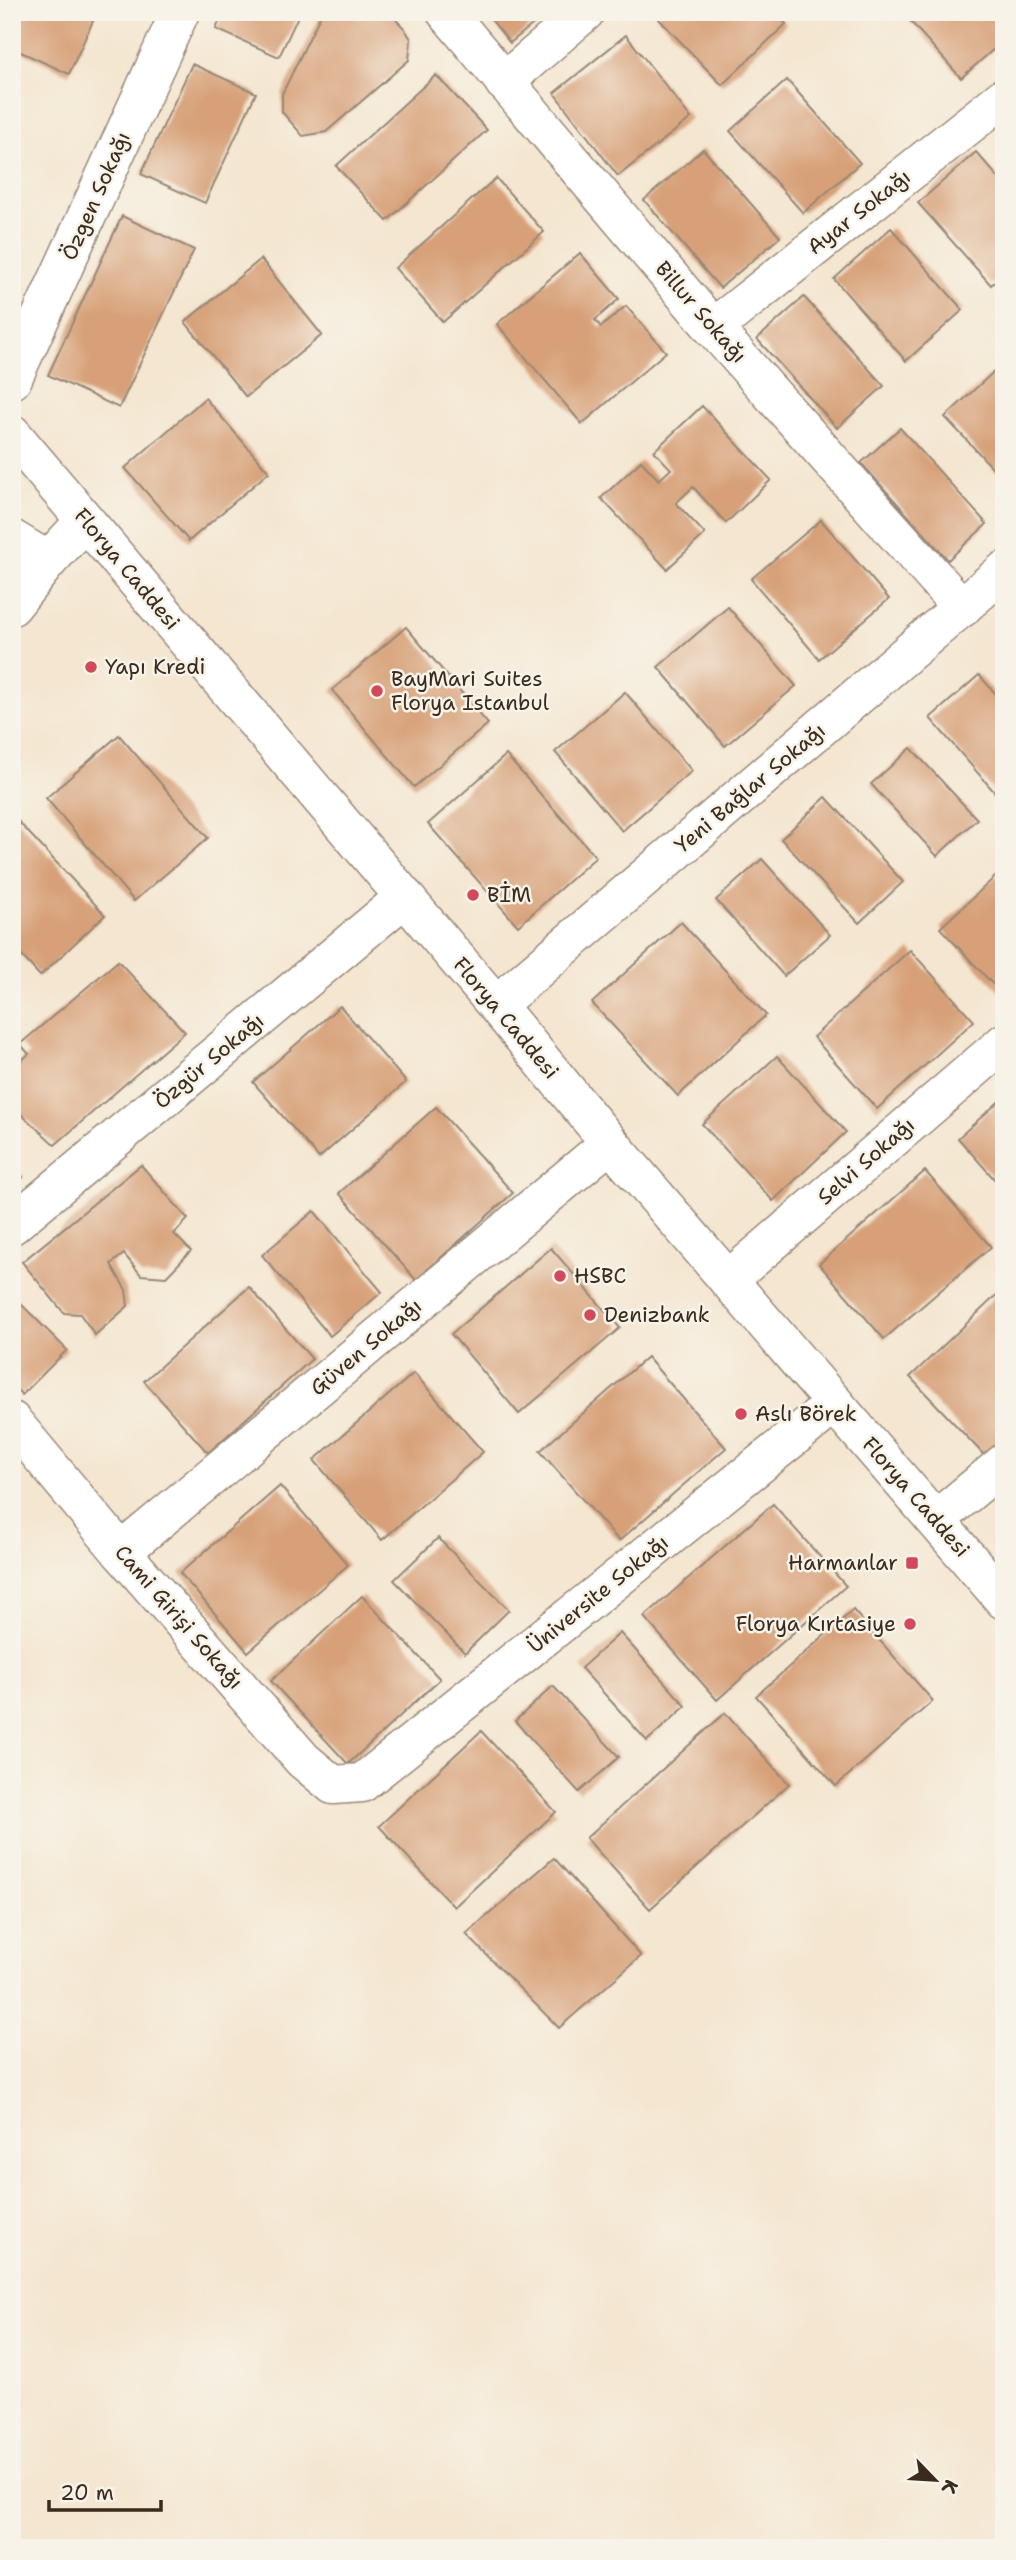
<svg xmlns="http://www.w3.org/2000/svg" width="1016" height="2560" viewBox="0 0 1016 2560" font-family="'Shantell Sans',sans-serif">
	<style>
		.building { fill: #d7a078 }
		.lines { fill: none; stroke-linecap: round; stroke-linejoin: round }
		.minor-casing { stroke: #988877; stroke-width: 41 }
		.major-casing { stroke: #988877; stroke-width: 41 }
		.minor { stroke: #fff; stroke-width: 38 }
		.major { stroke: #fff; stroke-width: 38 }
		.poi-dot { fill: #d1495b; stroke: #f7f3e8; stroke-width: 2.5 }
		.labels { text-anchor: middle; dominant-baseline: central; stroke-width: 5; stroke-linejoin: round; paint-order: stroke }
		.street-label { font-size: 21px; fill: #3b2a1e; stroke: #f7f3e8 }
		.poi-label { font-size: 21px; fill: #3b2a1e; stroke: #f7f3e8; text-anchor: start }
	</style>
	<rect width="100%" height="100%" fill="#f7f3e8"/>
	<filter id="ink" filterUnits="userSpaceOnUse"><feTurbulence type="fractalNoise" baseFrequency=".0143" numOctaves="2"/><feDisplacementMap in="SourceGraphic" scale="14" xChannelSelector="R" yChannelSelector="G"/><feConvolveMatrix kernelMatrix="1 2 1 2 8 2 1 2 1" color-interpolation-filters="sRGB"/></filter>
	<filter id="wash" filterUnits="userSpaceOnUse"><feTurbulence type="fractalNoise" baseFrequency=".00686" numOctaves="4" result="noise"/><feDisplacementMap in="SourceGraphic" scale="28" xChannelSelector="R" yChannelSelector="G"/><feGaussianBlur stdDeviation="1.57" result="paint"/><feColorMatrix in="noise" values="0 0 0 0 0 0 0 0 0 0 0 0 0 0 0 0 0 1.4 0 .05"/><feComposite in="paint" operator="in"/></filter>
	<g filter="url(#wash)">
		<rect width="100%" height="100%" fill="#f4e6d0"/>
		<g id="blocks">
			<g class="building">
				<path d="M22,12H97L69,74L12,48V35Z"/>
				<path d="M223,12H300L279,57L216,29Z"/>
				<path d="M322,12H389L404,28L411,39L409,60L326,132L303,136L282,112V94Z"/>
				<path d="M485,12H548L510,43Z"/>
				<path d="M660,12H775L786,24L722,85L656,16Z"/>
				<path d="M902,12H1004V40L961,78Z"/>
				<path d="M626,35L691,118L618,176L554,93Z"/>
				<path d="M192,64L256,93L205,203L141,174Z"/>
				<path d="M436,75L487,130L387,221L336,166Z"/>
				<path d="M787,80L860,163L803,213L730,131Z"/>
				<path d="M703,149L780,237L720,288L644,200Z"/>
				<path d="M976,152L1004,184V274L991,285L918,203Z"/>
				<path d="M496,178L544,232L443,322L395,268Z"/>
				<path d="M122,216L194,250L119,408L48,375Z"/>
				<path d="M891,228L963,310L906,361L834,279Z"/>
				<path d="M580,253L619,299L595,320L601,327L626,306L666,352L582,424L497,324Z"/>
				<path d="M261,259L322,335L246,397L185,322Z"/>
				<path d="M804,297L884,386L837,428L757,339Z"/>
				<path d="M1004,362V480L945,417Z"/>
				<path d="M205,398L269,472L189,541L125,468Z"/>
				<path d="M702,406L771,480L726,523L693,487L676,503L705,534L667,569L601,498L641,461L659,480L671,469L654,451Z"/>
				<path d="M900,428L987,524L948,560L861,463Z"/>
				<path d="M821,520L889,599L819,659L751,579Z"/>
				<path d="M728,607L796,686L725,746L658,667Z"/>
				<path d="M406,627L488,724L414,787L332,690Z"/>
				<path d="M979,675L1004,703V803L930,718Z"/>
				<path d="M625,692L692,771L622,831L555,752Z"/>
				<path d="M119,735L208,838L134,901L46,798Z"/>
				<path d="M911,748L977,819L937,856L871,784Z"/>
				<path d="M506,755L596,857L518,926L428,824Z"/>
				<path d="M826,797L903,882L859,923L781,839Z"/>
				<path d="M16,819L105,915L40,976L12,945V822Z"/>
				<path d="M762,859L830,935L784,976L716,900Z"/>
				<path d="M996,876L1004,883V996L940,928Z"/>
				<path d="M681,922L766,1015L678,1096L592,1003Z"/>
				<path d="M910,950L974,1021L877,1109L813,1037Z"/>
				<path d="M118,961L185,1032L55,1145L12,1106V1068L29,1054L20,1044Z"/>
				<path d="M340,1006L406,1082L319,1158L253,1082Z"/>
				<path d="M777,1056L846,1132L773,1201L702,1124Z"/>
				<path d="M1004,1097V1190L958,1138Z"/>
				<path d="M436,1107L513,1193L416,1280L339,1193Z"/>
				<path d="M12,1164L23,1177L12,1186Z"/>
				<path d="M141,1165L188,1219L174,1234L191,1251L166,1277L141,1275L124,1254L111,1264L126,1290L128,1306L95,1335L80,1314L64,1313L22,1262Z"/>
				<path d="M925,1171L991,1247L884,1339L819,1264Z"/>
				<path d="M314,1211L382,1292L330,1336L262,1255Z"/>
				<path d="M551,1248L620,1328L519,1414L451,1334Z"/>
				<path d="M249,1287L312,1359L208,1453L144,1381Z"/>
				<path d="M1004,1288V1439L985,1456L910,1377Z"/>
				<path d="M12,1295L67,1350L22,1395L12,1385Z"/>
				<path d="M647,1357L726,1448L619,1541L540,1451Z"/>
				<path d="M414,1373L483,1452L382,1540L314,1460Z"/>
				<path d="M280,1486L348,1565L248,1652L180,1573Z"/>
				<path d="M773,1504L846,1586L717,1700L644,1617Z"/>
				<path d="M438,1538L509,1610L465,1653L394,1580Z"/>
				<path d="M362,1596L440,1679L348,1764L271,1681Z"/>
				<path d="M853,1610L933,1701L836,1786L756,1696Z"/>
				<path d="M620,1633L686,1706L647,1741L581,1668Z"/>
				<path d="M553,1686L619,1757L579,1792L515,1721Z"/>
				<path d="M725,1713L789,1784L650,1909L586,1838Z"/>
				<path d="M481,1731L556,1812L454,1907L379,1826Z"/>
				<path d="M554,1858L641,1956L559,2028L466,1934Z"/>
			</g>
		</g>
	</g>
	<g filter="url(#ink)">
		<use href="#blocks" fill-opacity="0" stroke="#988877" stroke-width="2"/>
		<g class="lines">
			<g class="minor-casing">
				<g id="minor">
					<path d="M446,12L713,328L962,608"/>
					<path d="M504,82L585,12"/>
					<path d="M713,328L1004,97"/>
					<path d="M12,380L180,12"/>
					<path d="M12,539L48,561"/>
					<path d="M12,606L48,561L85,521"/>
					<path d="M496,1005L1004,571"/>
					<path d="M12,1225L405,897"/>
					<path d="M728,1280L1004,1043"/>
					<path d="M12,1421L121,1552L303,1760L333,1785L362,1783L835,1404"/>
					<path d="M936,1520L1004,1463"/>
					<path d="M121,1552L610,1143"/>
				</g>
			</g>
			<g class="major-casing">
				<path id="major" d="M12,434L496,1005L610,1143L1004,1600"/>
			</g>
			<use href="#minor" class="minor"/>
			<use href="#major" class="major"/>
		</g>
	</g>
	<g class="poi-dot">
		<circle cx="91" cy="667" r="7"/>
		<circle cx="377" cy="691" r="7"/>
		<circle cx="473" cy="895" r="7"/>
		<circle cx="560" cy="1276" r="7"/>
		<circle cx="590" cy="1315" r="7"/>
		<circle cx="741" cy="1414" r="7"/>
		<rect x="905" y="1556" width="14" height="14" rx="3.5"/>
		<circle cx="910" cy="1624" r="7"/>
	</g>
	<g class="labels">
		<g class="street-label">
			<text transform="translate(96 196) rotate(-66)">Özgen Sokağı</text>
			<text transform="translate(859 212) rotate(-38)">Ayar Sokağı</text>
			<text transform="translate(701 312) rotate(49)">Billur Sokağı</text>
			<text transform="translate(127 569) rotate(50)">Florya Caddesi</text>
			<text transform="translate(750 788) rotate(-40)">Yeni Bağlar Sokağı</text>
			<text transform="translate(506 1018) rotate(50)">Florya Caddesi</text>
			<text transform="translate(209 1061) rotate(-40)">Özgür Sokağı</text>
			<text transform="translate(866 1161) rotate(-41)">Selvi Sokağı</text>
			<text transform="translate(366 1347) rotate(-40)">Güven Sokağı</text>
			<text transform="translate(916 1497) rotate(49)">Florya Caddesi</text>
			<text transform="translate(598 1594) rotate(-39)">Üniversite Sokağı</text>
			<text transform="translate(179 1617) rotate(49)">Cami Girişi Sokağı</text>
		</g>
		<g class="poi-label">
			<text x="105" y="667">Yapı Kredi</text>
			<text x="391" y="679">BayMari Suites<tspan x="391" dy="24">Florya Istanbul</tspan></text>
			<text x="487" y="895">BİM</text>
			<text x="574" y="1276">HSBC</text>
			<text x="604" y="1315">Denizbank</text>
			<text x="755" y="1414">Aslı Börek</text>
			<text x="898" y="1563" text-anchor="end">Harmanlar</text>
			<text x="896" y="1624" text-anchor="end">Florya Kırtasiye</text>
		</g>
	</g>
	<rect width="1016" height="2560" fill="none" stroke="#f7f3e8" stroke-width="42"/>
	<g transform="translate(935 2480) rotate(115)" stroke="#f7f3e8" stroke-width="5" paint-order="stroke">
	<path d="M0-5L12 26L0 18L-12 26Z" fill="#3b2a1e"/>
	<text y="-10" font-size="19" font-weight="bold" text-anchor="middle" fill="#3b2a1e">K</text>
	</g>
	<path d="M49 2500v10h112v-10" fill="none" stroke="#3b2a1e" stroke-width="3.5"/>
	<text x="60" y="2500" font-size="21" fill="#3b2a1e" stroke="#f7f3e8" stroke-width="5" paint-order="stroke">20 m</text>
</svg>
